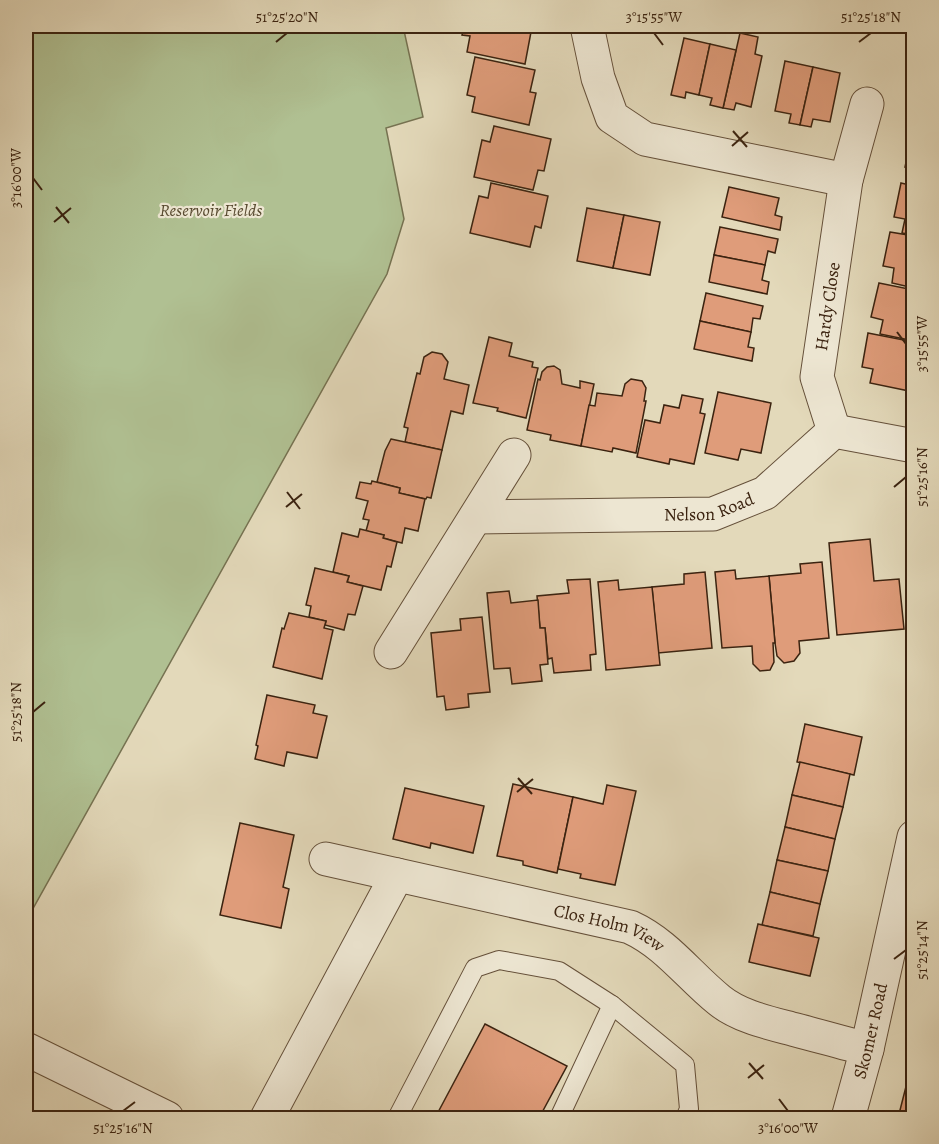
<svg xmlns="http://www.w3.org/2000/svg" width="939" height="1144" viewBox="0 0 939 1144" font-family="Alegreya,serif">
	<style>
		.green { fill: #b0c092; stroke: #767251; stroke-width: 1.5 }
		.building { fill: #df9c7a; stroke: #3b2310; stroke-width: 1.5 }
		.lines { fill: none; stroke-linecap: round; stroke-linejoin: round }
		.service-casing { stroke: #65503a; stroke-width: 20 }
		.minor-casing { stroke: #65503a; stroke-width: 35 }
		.tertiary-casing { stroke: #65503a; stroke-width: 35 }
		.service { stroke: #ede6d2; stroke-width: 18 }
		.minor { stroke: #ede6d2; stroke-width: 33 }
		.tertiary { stroke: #ede6d2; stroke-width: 33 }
		.ticks { fill: none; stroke: #3b2310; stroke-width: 2 }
		.labels { text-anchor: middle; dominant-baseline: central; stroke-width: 4.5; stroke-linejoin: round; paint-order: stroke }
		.park-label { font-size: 18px; font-style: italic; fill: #584a30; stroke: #ede6d2 }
		.street-label { font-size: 18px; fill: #3b2310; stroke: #ede6d2 }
		.neatline { fill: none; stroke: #3b2310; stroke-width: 2 }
		.ticks-label { font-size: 15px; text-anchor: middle; fill: #3b2310 }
	</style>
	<rect width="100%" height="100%" fill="#e3d9ba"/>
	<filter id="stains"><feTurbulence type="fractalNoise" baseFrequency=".00333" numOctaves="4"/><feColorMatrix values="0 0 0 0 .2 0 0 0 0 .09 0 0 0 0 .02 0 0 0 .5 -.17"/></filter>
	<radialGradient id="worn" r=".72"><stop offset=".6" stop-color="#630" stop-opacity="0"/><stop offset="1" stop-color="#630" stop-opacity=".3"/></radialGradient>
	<path class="green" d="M26,26H403L423,117L386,128L404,219L387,274L26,921Z"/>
	<g class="building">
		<path d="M464,26H527L526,31L531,32L525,64L467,52L470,36L462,35Z"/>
		<path d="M740,33L758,37L755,54L762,56L751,107L736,103L734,110L723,108Z"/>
		<path d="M684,38L710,44L699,95L686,92L685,98L671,95Z"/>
		<path d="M710,44L736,50L723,108L710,105L712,98L699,95Z"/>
		<path d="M475,57L535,70L530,92L536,93L529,125L472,112L475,97L467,95Z"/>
		<path d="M785,61L813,67L800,125L789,123L791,114L775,111Z"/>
		<path d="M813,67L840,73L830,122L813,119L811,127L800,125Z"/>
		<path d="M494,126L551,139L544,171L538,170L533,190L474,177L482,140L490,142Z"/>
		<path d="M912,133H914V168L905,167Z"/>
		<path d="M491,183L548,196L541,228L535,226L530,247L470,233L479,196L488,198Z"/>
		<path d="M901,183L914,186V235L902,233L905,219L894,217Z"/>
		<path d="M729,187L779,198L775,215L782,217L780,230L722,217Z"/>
		<path d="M587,208L624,215L613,268L577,261Z"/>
		<path d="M624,215L660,222L650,275L613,268Z"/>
		<path d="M720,227L778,239L775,253L768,251L765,265L714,255Z"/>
		<path d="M890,232L914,236V288L892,283L894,268L883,266Z"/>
		<path d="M714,255L765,265L762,280L769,282L767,294L709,282Z"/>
		<path d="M879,283L914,290V341L880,334L883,320L871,317Z"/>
		<path d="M706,293L763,306L760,319L753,318L751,332L700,321Z"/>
		<path d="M700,321L751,332L748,347L754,348L752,361L694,349Z"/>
		<path d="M868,333L914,342V392L870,383L873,369L862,367Z"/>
		<path d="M489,337L512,343L509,356L533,362L532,367L538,368L526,418L497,411L498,408L473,403Z"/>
		<path d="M432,352L442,354L448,362L444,379L469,385L463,414L451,411L442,450L405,442L408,428L404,427L417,373L420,374L424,357Z"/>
		<path d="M554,366L560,370L562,384L580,388V381L594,384L581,446L550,440L551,435L527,430L538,379L540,380L542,372L547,367Z"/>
		<path d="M631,379L642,381L646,388L644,401H646L636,453L613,448L612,452L581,446L589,405L595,406L597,393L622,396L625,384Z"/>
		<path d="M718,392L771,403L761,453L741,449L738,460L705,453Z"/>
		<path d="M682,395L703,399L700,413L705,414L694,464L670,459L669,464L637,457L645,420L660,423L664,405L679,408Z"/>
		<path d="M391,439L442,450L431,498L427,497L426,499L399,493L400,488L377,482L385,451Z"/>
		<path d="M372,481L400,488L399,493L425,499L418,531L405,528L402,543L383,538L384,535L366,531L369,520L363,519L368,501L356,498L360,482L371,484Z"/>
		<path d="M360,529L384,535L383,538L397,542L391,567L387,566L381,590L347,582L349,576L333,572L342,533L358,537Z"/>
		<path d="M870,539L874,581L899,579L904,629L837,635L829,543Z"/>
		<path d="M822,562L829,638L799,641L800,653L794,661L784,663L777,656L775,643L769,576L801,573L800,564Z"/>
		<path d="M315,568L349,576L347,582L363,586L355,615L348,614L344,630L325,625L326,621L309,617L311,606L306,605Z"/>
		<path d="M735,570L736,579L769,576L775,643H773L774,662L770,670L760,671L753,664L752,646L722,648L715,572Z"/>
		<path d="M705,572L712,648L658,653L652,587L684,584V574Z"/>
		<path d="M590,579L596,654L590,655L591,670L554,673L552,658L548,659L545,628H540L537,596L569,593L567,580Z"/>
		<path d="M618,580L619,590L652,587L660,665L606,670L598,582Z"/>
		<path d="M509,591L511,603L538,600L540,628H545L548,664L540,665L542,681L512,684L510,668L494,669L487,593Z"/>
		<path d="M289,613L326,621L324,628L333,630L322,679L273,667L282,628L284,629Z"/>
		<path d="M482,617L490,692L468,694L469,707L446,710L444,696L437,697L431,633L461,630L460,619Z"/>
		<path d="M267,695L315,705L313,713L327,716L317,758L287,752L284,766L255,759L258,746L256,745Z"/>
		<path d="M805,724L862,737L854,775L797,762Z"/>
		<path d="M800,762L850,774L843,807L792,795Z"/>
		<path d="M513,784L573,797L557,873L523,865V861L497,856Z"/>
		<path d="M607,785L636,791L615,885L580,878L581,874L558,869L573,797L603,804Z"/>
		<path d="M405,788L484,806L473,853L431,843L430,848L393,839Z"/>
		<path d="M792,795L843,807L835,839L785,827Z"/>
		<path d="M240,823L294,835L283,887L289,889L281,928L220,915Z"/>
		<path d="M785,827L835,839L828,871L777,860Z"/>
		<path d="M777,860L828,871L820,904L770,892Z"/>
		<path d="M770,892L820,904L813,936L762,925Z"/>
		<path d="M758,924L819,938L810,976L749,962Z"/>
		<path d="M485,1024L567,1066L539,1118H435Z"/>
		<path d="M914,1055V1118H898Z"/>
	</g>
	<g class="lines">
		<g class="service-casing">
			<g id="service">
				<path d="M397,1118L475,968L499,960L559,971L612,1005L685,1065L689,1109L685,1118"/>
				<path d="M559,1118L612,1005"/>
			</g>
		</g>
		<g class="minor-casing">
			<g id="minor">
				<path d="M587,26L598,78L612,117L645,139L846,180"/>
				<path id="s1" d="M834,431L817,377L846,180L867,104"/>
				<path id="s2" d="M476,517L713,514L765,493L834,431L914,446"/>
				<path d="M391,652L514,455"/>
				<path id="s3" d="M326,859L630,927C667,944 688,975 719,1000C740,1017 770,1023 796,1030C819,1036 843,1043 867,1049"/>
				<path d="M26,1049L167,1118"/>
				<path d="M267,1118L397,875"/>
			</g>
		</g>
		<g class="tertiary-casing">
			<g id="tertiary">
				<path id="s4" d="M848,1118L867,1049L914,837"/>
			</g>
		</g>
		<use href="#service" class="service"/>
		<use href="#minor" class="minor"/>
		<use href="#tertiary" class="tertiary"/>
	</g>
	<path class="ticks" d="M654,33L663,45M276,42L287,33M859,42L871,33M733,131L747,147M732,146L748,132M33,178L42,190M56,207L69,223M54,222L71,208M897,332L906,344M894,487L906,477M287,492L300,509M286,507L302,494M33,712L45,702M518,778L532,794M517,792L533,779M894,959L906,950M749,1063L763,1079M748,1078L764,1065M779,1099L788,1111M123,1111L135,1102"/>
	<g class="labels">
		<g class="park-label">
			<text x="211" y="210">Reservoir Fields</text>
		</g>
		<g class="street-label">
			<text stroke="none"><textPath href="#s1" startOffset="128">Hardy Close</textPath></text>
			<text stroke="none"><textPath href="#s2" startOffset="234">Nelson Road</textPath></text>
			<text stroke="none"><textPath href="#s3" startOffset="292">Clos Holm View</textPath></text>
			<text stroke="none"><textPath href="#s4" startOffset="90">Skomer Road</textPath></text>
		</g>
	</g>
	<rect width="939" height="1144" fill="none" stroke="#e3d9ba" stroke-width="66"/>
	<rect x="33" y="33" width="873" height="1078" class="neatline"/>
	<g class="ticks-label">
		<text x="287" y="22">51°25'20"N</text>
		<text x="654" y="22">3°15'55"W</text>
		<text x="871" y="22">51°25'18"N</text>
		<text transform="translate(16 178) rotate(-90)" y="5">3°16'00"W</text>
		<text transform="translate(922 344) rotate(-90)" y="5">3°15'55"W</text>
		<text transform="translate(922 477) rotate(-90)" y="5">51°25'16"N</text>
		<text transform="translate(16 712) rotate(-90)" y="5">51°25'18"N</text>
		<text transform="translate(922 950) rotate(-90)" y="5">51°25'14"N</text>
		<text x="123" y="1133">51°25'16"N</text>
		<text x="788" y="1133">3°16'00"W</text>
	</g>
	<rect width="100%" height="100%" filter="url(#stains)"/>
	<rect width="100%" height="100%" fill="url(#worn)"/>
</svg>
